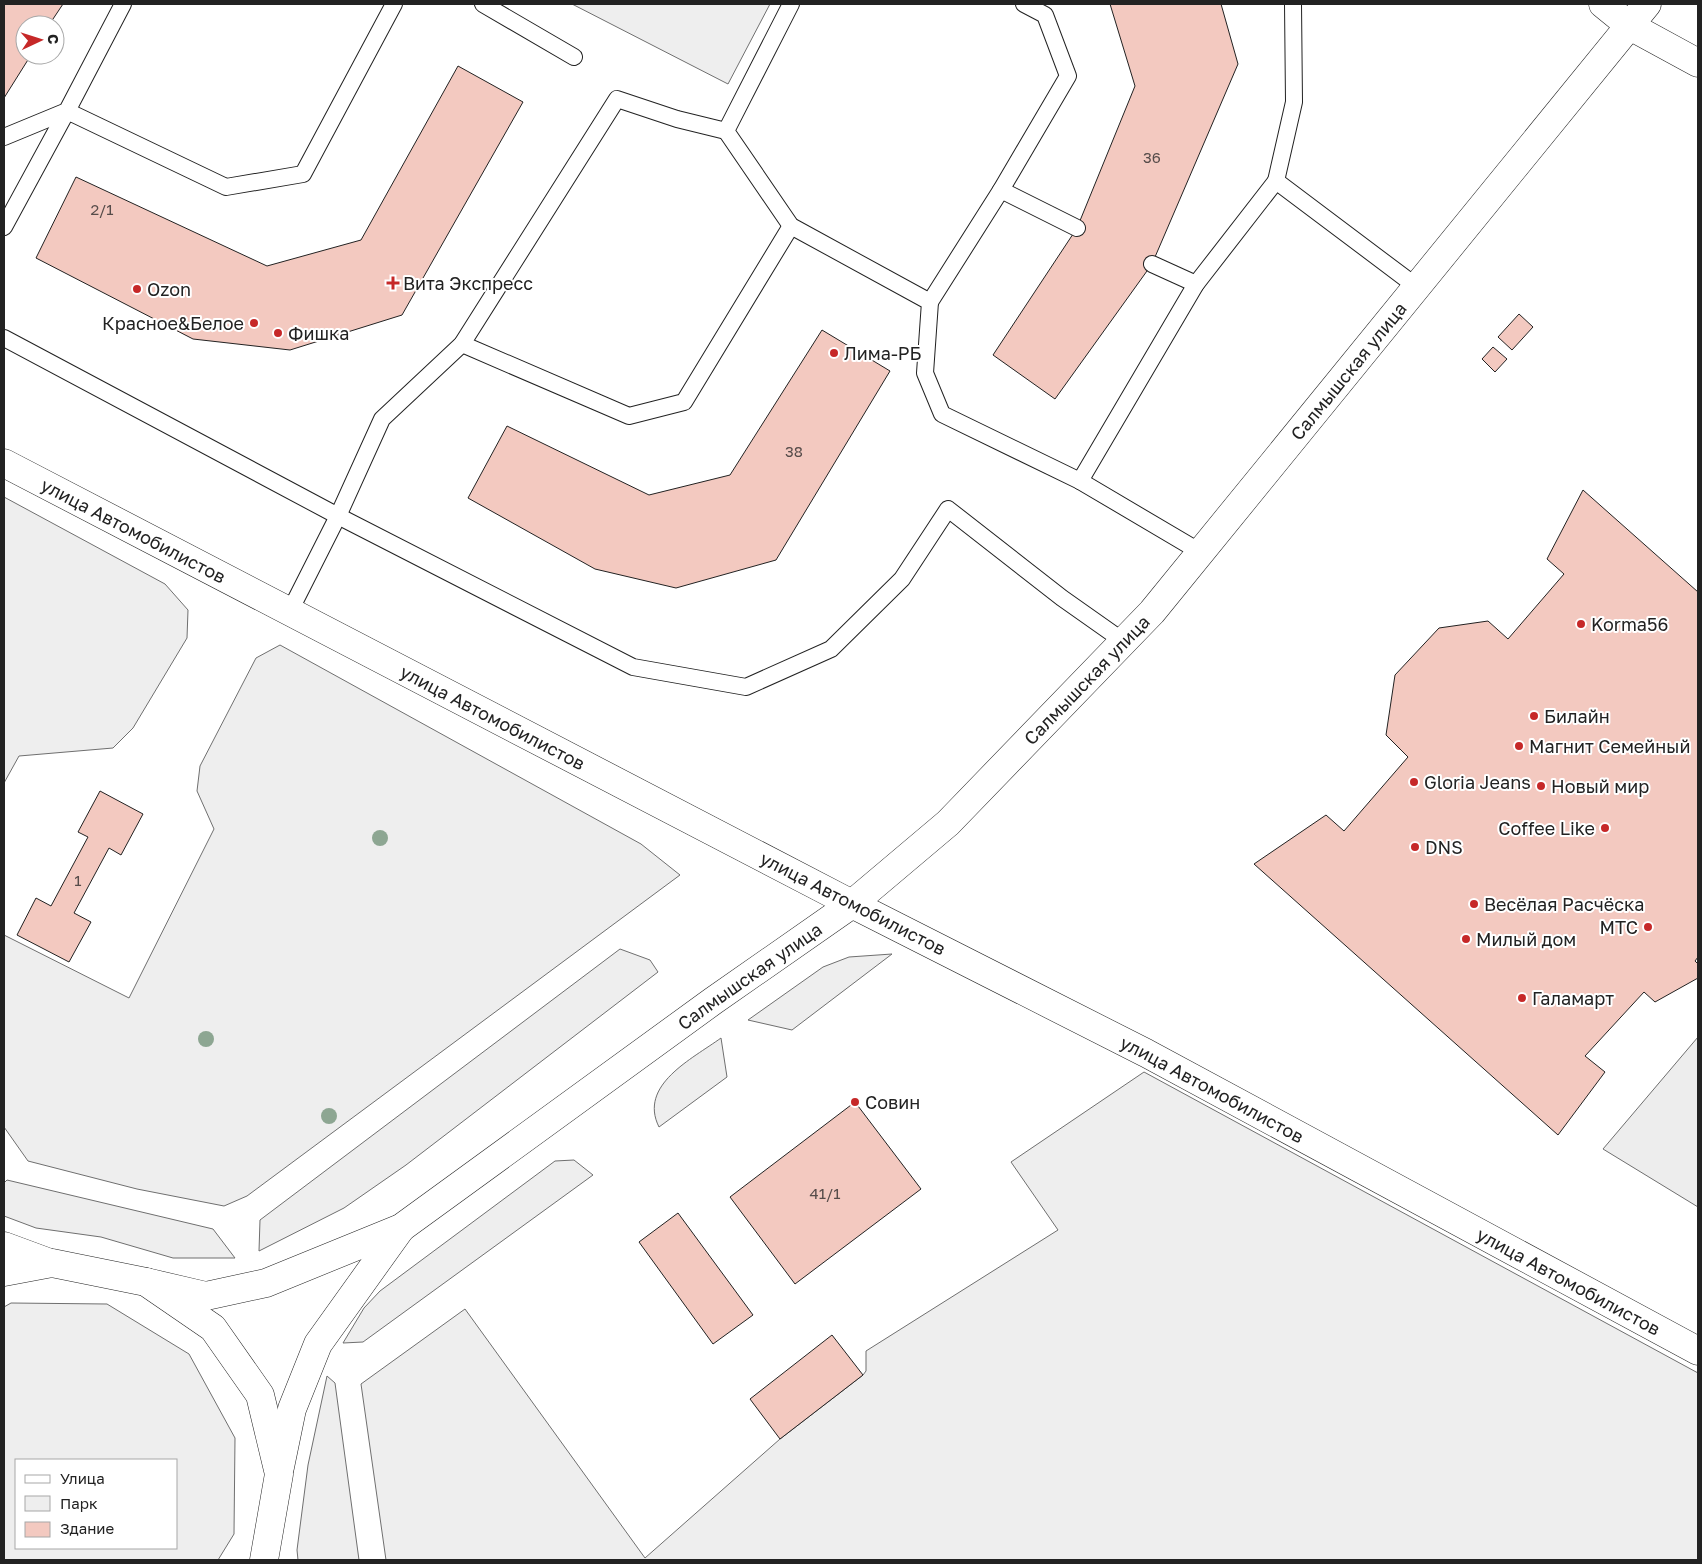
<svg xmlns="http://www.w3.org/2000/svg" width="1702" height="1564" viewBox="0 0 1702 1564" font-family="'Golos Text',sans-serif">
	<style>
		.green { fill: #eee; stroke: #6f6f6f; fill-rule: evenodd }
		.parking { fill: #ededed; stroke: #6f6f6f }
		.building { fill: #f3c9c0; stroke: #222 }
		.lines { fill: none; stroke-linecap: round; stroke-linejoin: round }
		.service-casing { stroke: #222; stroke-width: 18 }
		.minor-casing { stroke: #222; stroke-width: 29 }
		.tertiary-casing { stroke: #222; stroke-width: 29 }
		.secondary-casing { stroke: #222; stroke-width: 29 }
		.service { stroke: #fff; stroke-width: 16 }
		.minor { stroke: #fff; stroke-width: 28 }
		.tertiary { stroke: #fff; stroke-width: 28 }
		.secondary { stroke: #fff; stroke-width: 28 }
		.tree { fill: #8da692 }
		.poi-dot { fill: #c62828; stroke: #fff; stroke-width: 2 }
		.labels { text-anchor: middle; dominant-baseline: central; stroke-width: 4; stroke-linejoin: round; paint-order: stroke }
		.number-label { font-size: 15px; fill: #564c4a }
		.poi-label { font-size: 18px; fill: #222; stroke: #fff; text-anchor: start }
		.street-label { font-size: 18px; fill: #222; stroke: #fff }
	</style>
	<rect width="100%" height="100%" fill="#fff"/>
	<g class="green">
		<path d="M572,4H770L728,84Z"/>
		<path d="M4,497L165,584L188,610L187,638L133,728L113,748L19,756L4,783Z"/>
		<path d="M280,645L641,844L680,875L247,1196L224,1206L137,1189L28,1161L4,1127V935L129,998L214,829L197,791L200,766L256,658Z"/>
		<path d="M620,949L650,960L658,972L406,1165L344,1208L259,1251L260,1220Z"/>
		<path d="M892,954L792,1030L748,1020L823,967L849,957Z"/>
		<path d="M721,1038L727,1077L659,1127C638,1085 692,1059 721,1038Z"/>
		<path d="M1144,1072L1698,1373V1560H386L361,1384L465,1309L645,1558L780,1439L863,1375L866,1371V1351L1058,1230L1011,1162Z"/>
		<path d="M574,1160L593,1175L363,1342L343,1343L364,1308L380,1291L555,1161Z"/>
		<path d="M7,1180L213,1229L235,1258H173L101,1237L36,1228L4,1216V1183Z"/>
		<path d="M11,1303L107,1304L189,1354L235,1438L234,1534L218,1560H4V1307ZM16,1460H176V1548H16Z"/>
		<path d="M327,1376L335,1383L359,1560H298L297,1550L308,1465Z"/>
	</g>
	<path class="parking" d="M1698,1037V1207L1603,1149Z"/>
	<g class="building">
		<path d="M4,4H63L49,25H25V55H31L4,98Z"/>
		<path d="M1110,4H1221L1238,64L1152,264L1055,399L993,355L1077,228L1135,86Z"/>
		<path d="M458,66L523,102L402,315L290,350L193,339L36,258L76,177L267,266L361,240Z"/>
		<path d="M1519,314L1533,327L1512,350L1498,337Z"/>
		<path d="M822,330L890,371L776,560L676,588L595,569L468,498L507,426L649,495L730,475Z"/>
		<path d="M1493,347L1507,359L1495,372L1482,359Z"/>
		<path d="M1583,490L1698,592V957L1695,961L1698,964V978L1655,1002L1644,992L1585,1056L1605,1072L1558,1135L1254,864L1326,815L1344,831L1408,757L1386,735L1395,675L1439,628L1488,621L1508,639L1564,574L1547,559Z"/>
		<path d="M100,791L143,814L121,855L109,848L74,913L91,922L69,962L17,935L36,898L51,906L88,837L78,832Z"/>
		<path d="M855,1102L921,1189L795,1284L730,1197Z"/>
		<path d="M678,1213L753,1315L713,1344L639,1242Z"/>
		<path d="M832,1335L863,1375L780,1439L750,1399Z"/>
	</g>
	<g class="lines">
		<g class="service-casing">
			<g id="service">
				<path d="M483,4L574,57"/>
				<path d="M791,4L726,131L791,226L930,302L925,373L942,414L1080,481L1202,553"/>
				<path d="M4,137L67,111L123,4"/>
				<path d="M1276,181L1294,102L1293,4"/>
				<path d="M1001,190L1077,228"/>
				<path d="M4,227L67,111L226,187L303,174L394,4"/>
				<path d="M1152,264L1196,284"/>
				<path d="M930,302L1001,190L1068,76L1045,15L1024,4"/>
				<path d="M4,338L338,516L633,667L746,687L831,649L902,579L948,509L1062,598L1123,641"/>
				<path d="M462,344L629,416L684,402L791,226"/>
				<path d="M1080,481L1196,284L1276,181L1417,287"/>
				<path d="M290,611L338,516L382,419L462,344L617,99L677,119L726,131"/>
			</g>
		</g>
		<g class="minor-casing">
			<path id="minor" d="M1603,4L1630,26L1698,63"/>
		</g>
		<g class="tertiary-casing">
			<g id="tertiary">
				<path id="s1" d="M852,904L1146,1053L1698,1351"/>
			</g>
		</g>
		<g class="secondary-casing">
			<g id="secondary">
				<path id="s2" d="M4,463L852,904"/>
				<path d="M4,1246L50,1263"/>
				<path d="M4,1272L52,1263L146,1282L213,1328L260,1395L279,1474L264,1560"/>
				<path id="s3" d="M146,1282L206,1296L266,1283L401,1228L713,1001L852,904L948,823L1152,612L1647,4"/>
				<path d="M280,1467L292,1409L318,1344L401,1228"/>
			</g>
		</g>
		<use href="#service" class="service"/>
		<use href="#minor" class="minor"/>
		<use href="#tertiary" class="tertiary"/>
		<use href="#secondary" class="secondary"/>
	</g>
	<g class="tree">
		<circle cx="380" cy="838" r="8"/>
		<circle cx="206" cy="1039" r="8"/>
		<circle cx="329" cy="1116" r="8"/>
	</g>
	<g class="poi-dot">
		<path d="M390.5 275.5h5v5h5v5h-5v5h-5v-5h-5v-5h5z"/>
		<circle cx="137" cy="289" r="5"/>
		<circle cx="254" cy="323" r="5"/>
		<circle cx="278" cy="333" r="5"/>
		<circle cx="834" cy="353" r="5"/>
		<circle cx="1581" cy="624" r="5"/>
		<circle cx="1534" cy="716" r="5"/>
		<circle cx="1519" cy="746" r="5"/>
		<circle cx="1414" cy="782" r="5"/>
		<circle cx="1541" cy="786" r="5"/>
		<circle cx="1605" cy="828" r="5"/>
		<circle cx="1415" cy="847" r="5"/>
		<circle cx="1474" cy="904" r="5"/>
		<circle cx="1648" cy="927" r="5"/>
		<circle cx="1466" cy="939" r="5"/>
		<circle cx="1522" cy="998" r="5"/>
		<circle cx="855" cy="1102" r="5"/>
	</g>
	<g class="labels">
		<g class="number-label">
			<text x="1152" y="157">36</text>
			<text x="102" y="209">2/1</text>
			<text x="794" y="451">38</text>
			<text x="78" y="880">1</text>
			<text x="825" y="1193">41/1</text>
		</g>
		<g class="poi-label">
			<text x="403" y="283">Вита Экспресс</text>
			<text x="147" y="289">Ozon</text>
			<text x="244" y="323" text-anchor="end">Красное&amp;Белое</text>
			<text x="288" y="333">Фишка</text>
			<text x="844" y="353">Лима-РБ</text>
			<text x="1591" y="624">Korma56</text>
			<text x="1544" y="716">Билайн</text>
			<text x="1529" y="746">Магнит Семейный</text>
			<text x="1424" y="782">Gloria Jeans</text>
			<text x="1551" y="786">Новый мир</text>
			<text x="1595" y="828" text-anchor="end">Coffee Like</text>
			<text x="1425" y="847">DNS</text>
			<text x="1484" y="904">Весёлая Расчёска</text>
			<text x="1638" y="927" text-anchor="end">МТС</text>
			<text x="1476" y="939">Милый дом</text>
			<text x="1532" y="998">Галамарт</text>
			<text x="865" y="1102">Совин</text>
		</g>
		<g class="street-label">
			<text stroke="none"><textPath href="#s3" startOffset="1554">Салмышская улица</textPath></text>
			<text stroke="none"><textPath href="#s2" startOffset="146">улица Автомобилистов</textPath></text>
			<text stroke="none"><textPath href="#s3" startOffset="1149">Салмышская улица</textPath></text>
			<text stroke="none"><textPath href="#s2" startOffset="551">улица Автомобилистов</textPath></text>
			<text transform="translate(853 903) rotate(27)">улица Автомобилистов</text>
			<text stroke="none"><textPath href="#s3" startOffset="699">Салмышская улица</textPath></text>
			<text stroke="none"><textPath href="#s1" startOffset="405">улица Автомобилистов</textPath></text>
			<text stroke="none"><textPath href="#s1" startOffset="810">улица Автомобилистов</textPath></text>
		</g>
	</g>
	<rect width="1702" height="1564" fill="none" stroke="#222222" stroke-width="10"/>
	<rect x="15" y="1459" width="162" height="90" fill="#ffffff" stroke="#a7a7a7"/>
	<rect x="25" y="1475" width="25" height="8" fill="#ffffff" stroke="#a7a7a7"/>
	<text x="60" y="1484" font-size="15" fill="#222222">Улица</text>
	<rect x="25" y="1496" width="25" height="15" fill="#eeeeee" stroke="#a7a7a7"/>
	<text x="60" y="1509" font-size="15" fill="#222222">Парк</text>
	<rect x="25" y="1522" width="25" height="15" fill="#f3c9c0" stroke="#a7a7a7"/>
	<text x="60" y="1534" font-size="15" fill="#222222">Здание</text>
	<g transform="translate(40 40) rotate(86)"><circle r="24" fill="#ffffff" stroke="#a7a7a7"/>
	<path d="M0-4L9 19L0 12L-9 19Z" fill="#c62828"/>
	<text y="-8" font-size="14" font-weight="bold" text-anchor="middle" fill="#222222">С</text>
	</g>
</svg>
